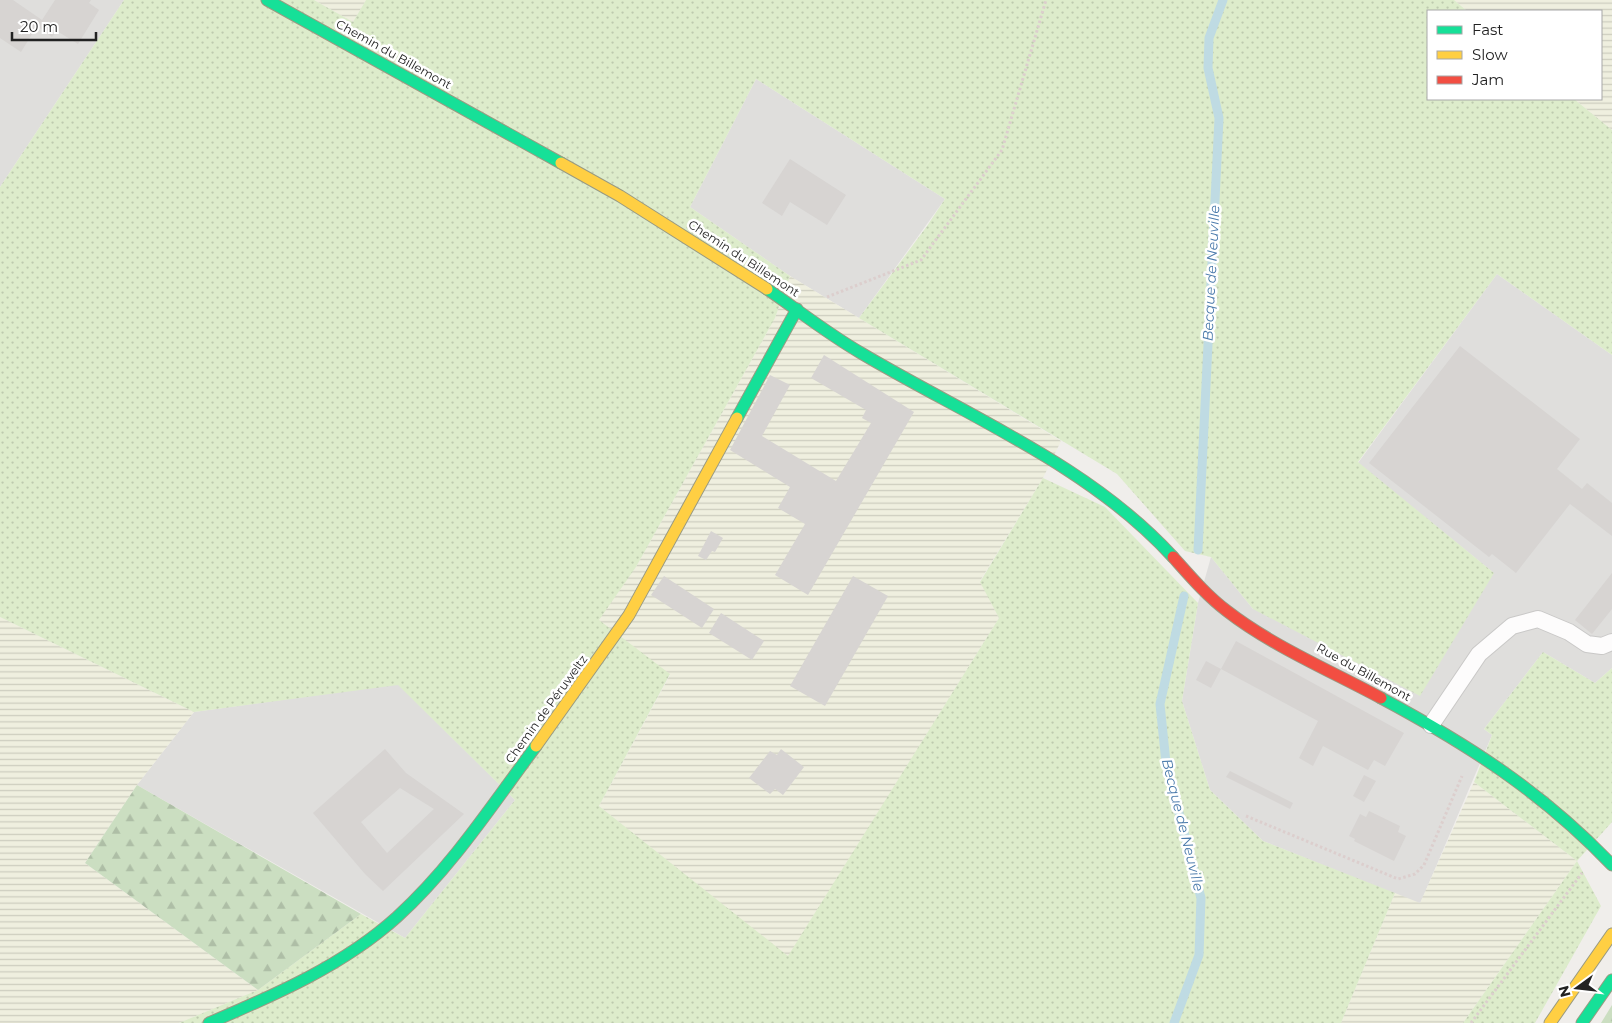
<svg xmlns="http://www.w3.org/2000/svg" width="1612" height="1023" viewBox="0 0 1612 1023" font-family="Montserrat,sans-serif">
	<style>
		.residential { fill: #dfdedc }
		.farmland { fill: url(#farmland-rules) }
		.grass { fill: url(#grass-dots) }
		.forest { fill: url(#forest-firs) }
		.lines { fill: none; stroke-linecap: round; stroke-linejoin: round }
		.stream { stroke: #bfdbe3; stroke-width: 9 }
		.building { fill: #d7d4d2; fill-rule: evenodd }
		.lane-casing { stroke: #c9c8c7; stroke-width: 18 }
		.fast-casing { stroke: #999a82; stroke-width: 13 }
		.slow-casing { stroke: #999a82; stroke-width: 13 }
		.jam-casing { stroke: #999a82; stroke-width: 13 }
		.path { stroke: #dccecd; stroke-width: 3; stroke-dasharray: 2.5 2.5; stroke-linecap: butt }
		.lane { stroke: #fdfcfc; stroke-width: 16 }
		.fast { stroke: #16e098; stroke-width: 11 }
		.slow { stroke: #ffcf43; stroke-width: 11 }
		.jam { stroke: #f24e42; stroke-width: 11 }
		.labels { text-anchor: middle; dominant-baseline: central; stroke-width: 5; stroke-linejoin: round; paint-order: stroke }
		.street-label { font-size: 12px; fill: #222; stroke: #fff }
		.water-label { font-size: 14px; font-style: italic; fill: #4a7aab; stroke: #fff }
	</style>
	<defs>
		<pattern id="farmland-rules" width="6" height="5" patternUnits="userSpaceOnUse" patternTransform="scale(1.25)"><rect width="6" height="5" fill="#efefdf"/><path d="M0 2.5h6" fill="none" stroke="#cdcdbf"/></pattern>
		<pattern id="grass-dots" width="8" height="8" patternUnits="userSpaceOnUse" patternTransform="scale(1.25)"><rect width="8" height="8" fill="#ddeccb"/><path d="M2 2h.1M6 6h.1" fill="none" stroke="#bdcaae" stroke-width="1.8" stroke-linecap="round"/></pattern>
		<pattern id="forest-firs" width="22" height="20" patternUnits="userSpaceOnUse" patternTransform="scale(1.25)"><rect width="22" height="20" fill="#cbdec1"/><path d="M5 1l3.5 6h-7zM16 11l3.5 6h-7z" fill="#aebea6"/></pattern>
	</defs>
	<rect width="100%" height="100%" fill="#f0eeeb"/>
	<g class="residential">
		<path d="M0,0H124L0,187Z"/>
		<path d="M756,79L945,199L859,318L790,276L690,207Z"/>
		<path d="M1497,274L1612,355V668L1595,683L1543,652L1484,729L1492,735L1420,904L1263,841L1210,790L1182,701L1198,603L1211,557L1253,609L1494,573L1358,463Z"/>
		<path d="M398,684L515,800L405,938L137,785L194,712Z"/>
	</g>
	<g class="farmland">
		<path d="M314,0H366L353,22Z"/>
		<path d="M1454,0H1612V130L1574,99H1601V11H1467Z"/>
		<path d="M790,276L1061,441L1043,478L980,581L999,618L788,957L599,806L670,675L598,620L636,567L775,318Z"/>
		<path d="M0,617L194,712L137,785L85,863L258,990L179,1023H0Z"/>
		<path d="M1474,782L1577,861L1463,1023H1341L1395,893L1420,903Z"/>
	</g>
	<g class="grass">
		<path d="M124,0H314L353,22L366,0H1454L1467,11H1428V99H1574L1612,130V355L1497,274L1358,462L1494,573L1420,696L1253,609L1211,557L1185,551L1117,474L859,318L927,226L945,199L756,79L690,207L790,276L775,318L636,567L599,620L670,674L599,806L788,956L999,618L980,582L1043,478L1105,507L1198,603L1182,701L1210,790L1263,841L1395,893L1341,1023H179L258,990L361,914L405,938L515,800L398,685L194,712L0,617V187Z"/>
		<path d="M1543,652L1595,683L1612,668V822L1577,861L1601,906L1535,1023H1463L1577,861L1474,782L1492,735L1484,729Z"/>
	</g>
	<g class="forest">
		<path d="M137,785L361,914L258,990L85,863Z"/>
		<path d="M1612,1005V1023H1601Z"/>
	</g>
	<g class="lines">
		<g class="stream">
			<path d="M1198,550L1219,118L1208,68L1209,38L1223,0"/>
			<path d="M1174,1023L1199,955L1201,898L1166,763L1160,704L1184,596"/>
		</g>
	</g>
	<g class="building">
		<path d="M0,0H13L42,20L55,0H91L89,3L99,10L78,44L57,31L52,37L37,26L21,52L0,38Z"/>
		<path d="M790,159L846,195L827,225L790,202L782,216L762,203Z"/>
		<path d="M1460,346L1580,439L1557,469L1582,489L1587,483L1612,503V536L1570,504L1516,573L1492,554L1489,557L1369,463Z"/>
		<path d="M824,355L914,412L808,595L775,575L805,524L778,508L790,487L730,450L770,375L790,385L762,436L836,481L871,423L862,418L866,410L811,378Z"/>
		<path d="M711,531L723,538L715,552L712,551L706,560L698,556Z"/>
		<path d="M1612,573V609L1592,634L1575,620Z"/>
		<path d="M664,576L714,609L702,628L651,595Z"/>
		<path d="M853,576L888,596L825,706L790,686Z"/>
		<path d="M721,613L764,641L752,660L709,633Z"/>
		<path d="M1236,641L1404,733L1385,766L1374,760L1368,770L1323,746L1313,766L1299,758L1318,721L1221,669Z"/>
		<path d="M1206,661L1221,669L1211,688L1196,680Z"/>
		<path d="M385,749L406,773L464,814L383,891L365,874L313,813ZM400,788L434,809L387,853L361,822Z"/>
		<path d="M781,749L804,767L783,795L775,789L770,794L749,778L770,751L777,755Z"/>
		<path d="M1230,771L1293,803L1290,809L1226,777Z"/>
		<path d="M1364,775L1376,781L1364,802L1353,796Z"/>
		<path d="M1369,811L1400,826L1398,832L1406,836L1394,861L1354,841L1355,839L1349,836L1360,814L1366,817Z"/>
	</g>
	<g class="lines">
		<g class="lane-casing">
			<path id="lane" d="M1431,725L1479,654L1512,626L1538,619L1569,632L1587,644L1602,646L1612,642"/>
		</g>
		<g class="fast-casing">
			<g id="fast">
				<path d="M267,0L561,163"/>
				<path d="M767,289C798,310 828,334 861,353C967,416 1089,465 1173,557"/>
				<path d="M737,418L797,309"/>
				<path d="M1381,698C1469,745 1542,792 1612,865"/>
				<path d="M209,1023C275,995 344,965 397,917C452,867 492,805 536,746"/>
				<path d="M1582,1023L1612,980"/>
			</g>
		</g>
		<g class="slow-casing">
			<g id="slow">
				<path d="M561,163L620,196L767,289"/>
				<path d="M536,746L629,615L737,418"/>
				<path d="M1550,1023L1612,934"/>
			</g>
		</g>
		<g class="jam-casing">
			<path id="jam" d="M1173,557C1190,576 1207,596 1227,611C1272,646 1331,671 1381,698"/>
		</g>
		<g class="path">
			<path d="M827,297L921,260L1002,150L1046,0"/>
			<path d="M1246,816L1398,879L1415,874L1424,865L1462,776"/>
			<path d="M1471,1023L1582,873"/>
		</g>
		<use href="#lane" class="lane"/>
		<use href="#fast" class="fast"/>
		<use href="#slow" class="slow"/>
		<use href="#jam" class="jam"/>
	</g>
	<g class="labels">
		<g class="street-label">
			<text transform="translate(394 54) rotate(29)">Chemin du Billemont</text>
			<text transform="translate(744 258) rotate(33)">Chemin du Billemont</text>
			<text transform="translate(1364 672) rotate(29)">Rue du Billemont</text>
			<text transform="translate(546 709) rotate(-54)">Chemin de Péruweltz</text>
		</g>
		<g class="water-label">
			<text transform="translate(1211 273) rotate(-87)">Becque de Neuville</text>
			<text transform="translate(1183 825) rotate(76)">Becque de Neuville</text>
		</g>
	</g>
	<rect x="1427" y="10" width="175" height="90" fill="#ffffff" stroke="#a7a7a7"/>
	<rect x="1437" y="26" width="25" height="8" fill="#16e098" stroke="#a7a7a7"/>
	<text x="1472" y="35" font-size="15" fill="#222222">Fast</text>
	<rect x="1437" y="51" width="25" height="8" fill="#ffcf43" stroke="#a7a7a7"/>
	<text x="1472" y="60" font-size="15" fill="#222222">Slow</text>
	<rect x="1437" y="76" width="25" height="8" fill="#f24e42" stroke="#a7a7a7"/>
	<text x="1472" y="85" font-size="15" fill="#222222">Jam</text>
	<g transform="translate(1577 988) rotate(255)" stroke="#ffffff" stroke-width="4" paint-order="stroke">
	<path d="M0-4L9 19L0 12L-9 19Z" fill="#222222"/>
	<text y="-8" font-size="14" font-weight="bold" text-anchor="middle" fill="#222222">N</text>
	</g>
	<path d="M12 32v8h84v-8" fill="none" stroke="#222222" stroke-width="2.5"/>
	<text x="20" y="32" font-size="15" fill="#222222" stroke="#ffffff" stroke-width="4" paint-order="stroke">20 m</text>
</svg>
